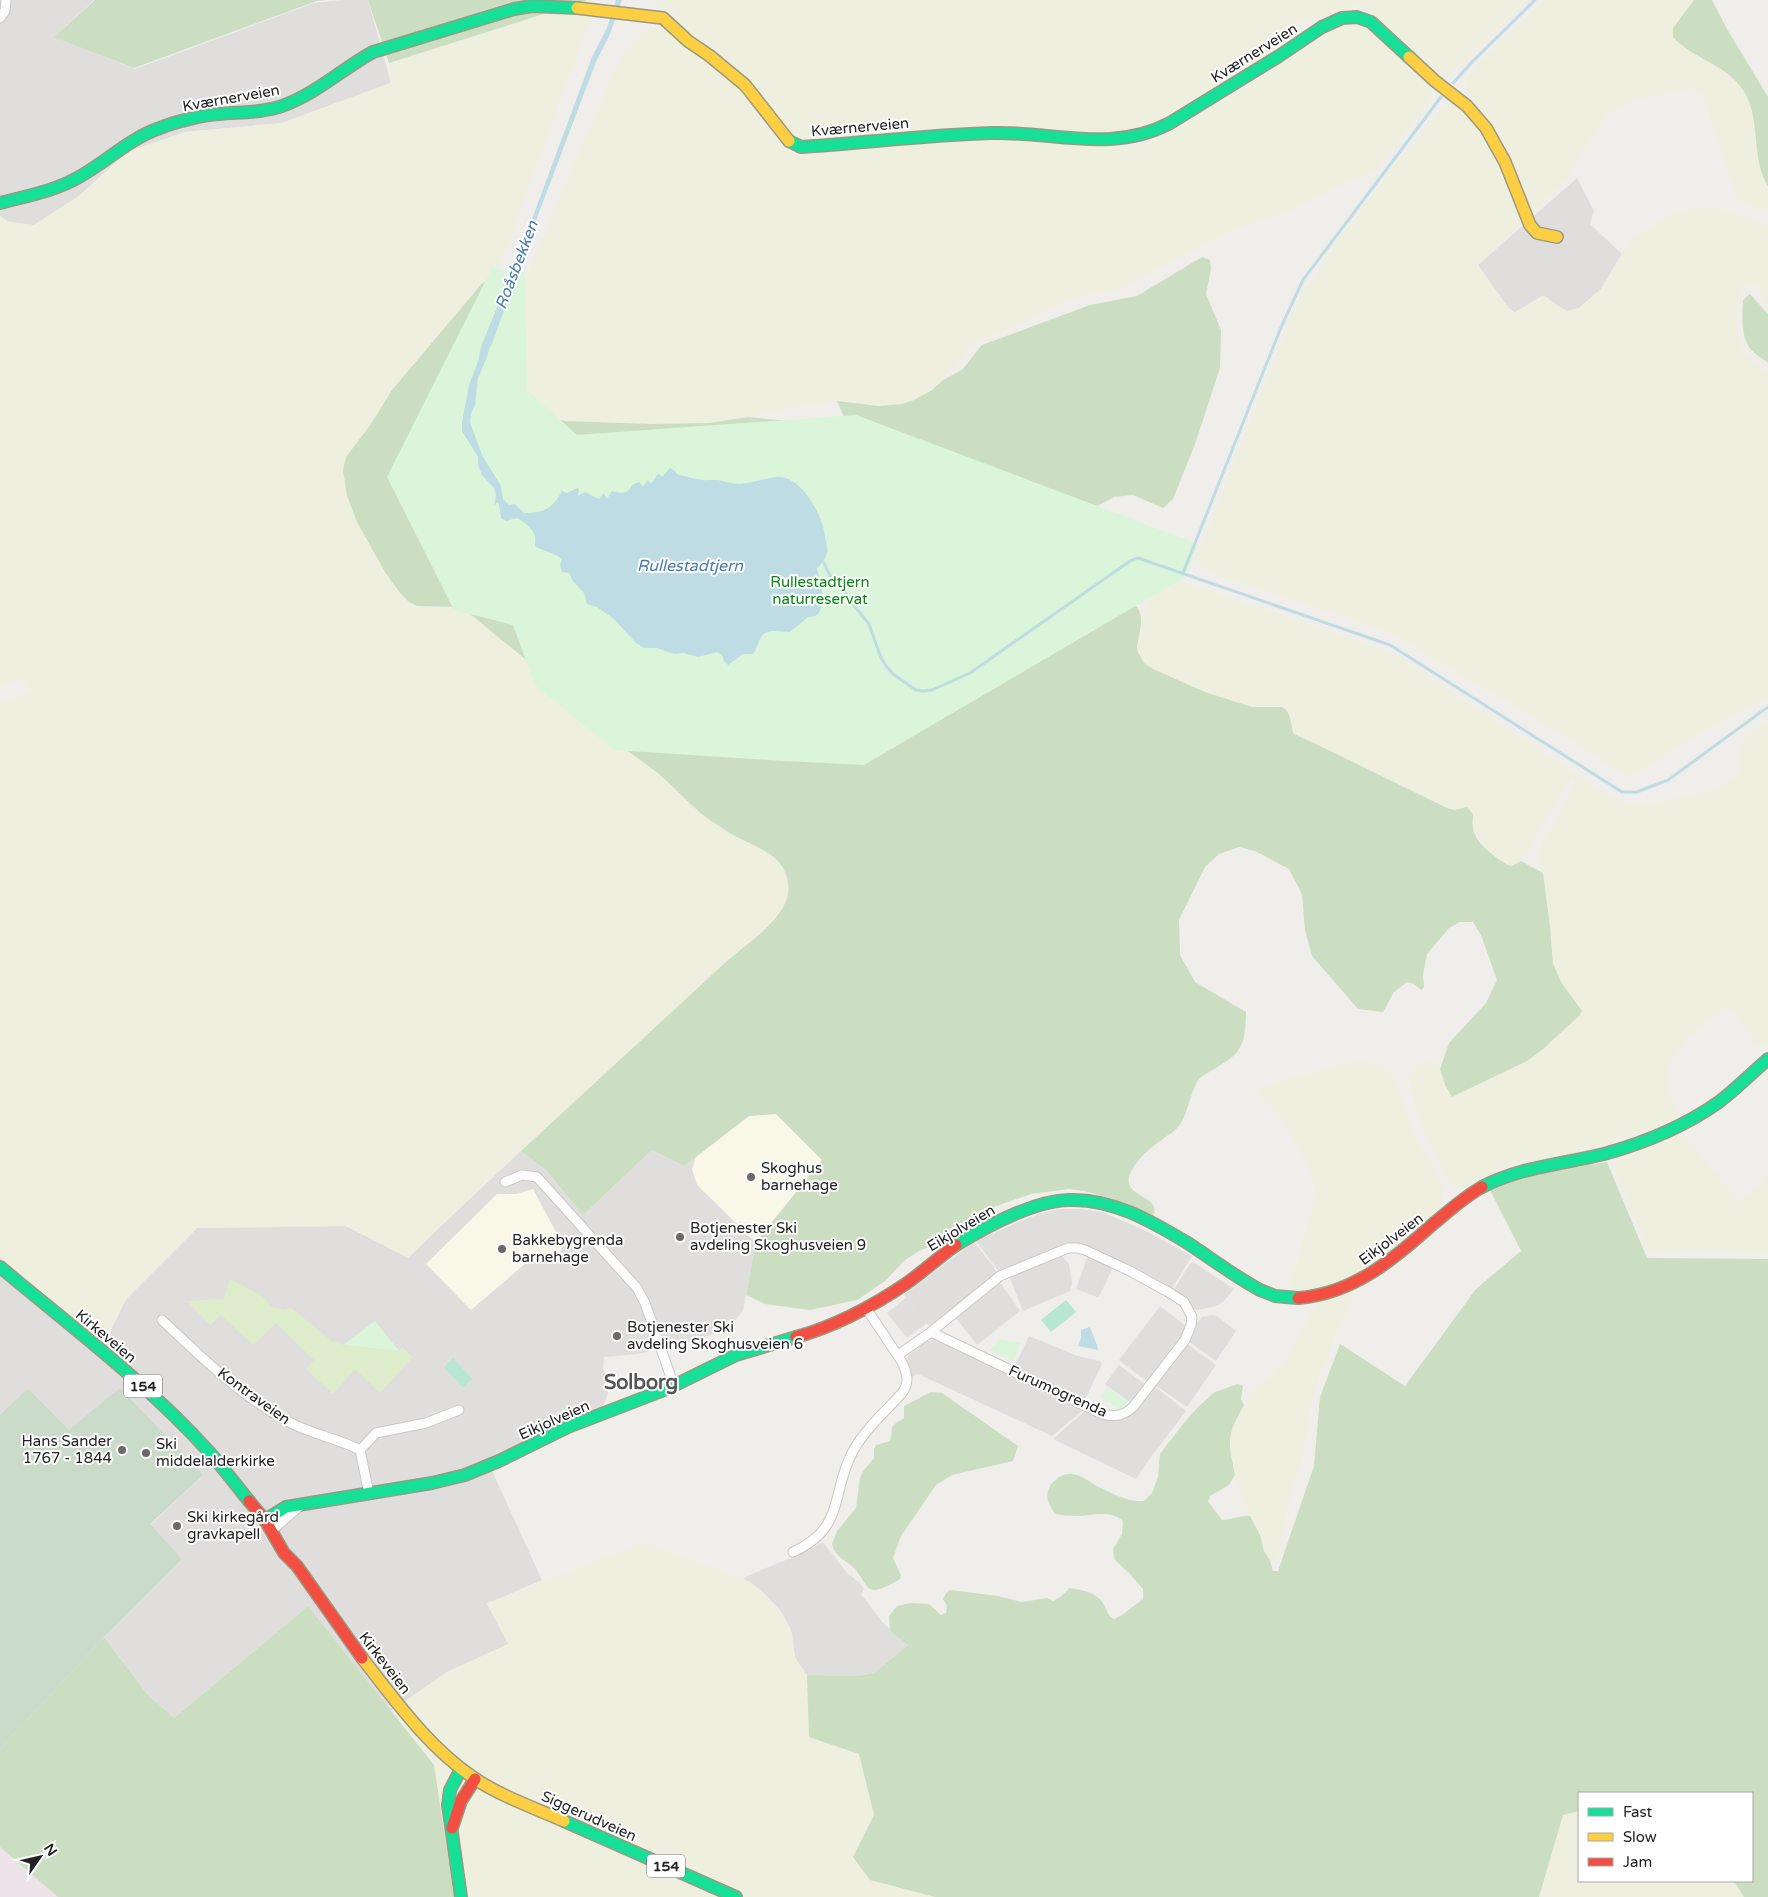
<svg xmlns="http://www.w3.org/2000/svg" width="1768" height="1897" viewBox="0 0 1768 1897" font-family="'Varela Round',sans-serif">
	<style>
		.residential { fill: #dfdedc }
		.industrial { fill: #ede4e9 }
		.education { fill: #f8f7e8 }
		.farmland { fill: #efefdf }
		.grass { fill: #ddeccb }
		.forest { fill: #cbdec1 }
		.cemetery { fill: #cadbca }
		.park { fill: #daf5da }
		.pitch { fill: #b7e6d2 }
		.parking { fill: #e0dfde }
		.water { fill: #bfdbe3 }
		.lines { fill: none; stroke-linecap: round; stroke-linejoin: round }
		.stream { stroke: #bfdbe3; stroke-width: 3 }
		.street-casing { stroke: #c9c8c7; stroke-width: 11 }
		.fast-casing { stroke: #999a82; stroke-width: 14 }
		.slow-casing { stroke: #999a82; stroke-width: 14 }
		.jam-casing { stroke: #999a82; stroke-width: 14 }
		.street { stroke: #fdfcfc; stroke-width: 9 }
		.fast { stroke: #16e098; stroke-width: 11 }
		.slow { stroke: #ffcf43; stroke-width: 11 }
		.jam { stroke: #f24e42; stroke-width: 11 }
		.poi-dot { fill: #6a6968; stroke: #fff; stroke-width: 2 }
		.labels { text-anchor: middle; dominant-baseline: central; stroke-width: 4; stroke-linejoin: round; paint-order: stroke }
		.shield { fill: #fff; stroke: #646464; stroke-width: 1 }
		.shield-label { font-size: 14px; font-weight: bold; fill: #222 }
		.street-label { font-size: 15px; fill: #222; stroke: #fff }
		.park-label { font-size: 15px; fill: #0c8416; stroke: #fff }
		.poi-label { font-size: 15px; fill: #222; stroke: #fff; text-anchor: start }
		.water-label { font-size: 16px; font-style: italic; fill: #4a7aab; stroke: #fff }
		.district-label { font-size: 20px; font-weight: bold; fill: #555; stroke: #fff }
	</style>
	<rect width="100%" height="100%" fill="#f0eeeb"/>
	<g class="residential">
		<path d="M0,0H94L55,36L135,69L314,3L342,0H368L391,83L282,123L185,132L127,152L79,196L34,225L9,222L0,216Z"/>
		<path d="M1577,178L1594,211L1590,224L1622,254L1601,289L1579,308L1568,311L1561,308L1546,297L1542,296L1515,313L1510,310L1478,265Z"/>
		<path d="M749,1116L756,1242L743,1310L731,1326L695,1341L638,1354L604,1357L603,1368L608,1384V1394L602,1408L551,1427L525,1443L487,1460L542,1580L487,1604L509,1644L447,1672L391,1711L308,1606L174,1718L147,1694L104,1637L182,1559L150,1525L203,1475L69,1430L28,1388L0,1415V1257L103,1346L126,1299L197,1228L346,1226L408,1257L521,1151L546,1170L583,1215L652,1150L684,1166Z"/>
		<path d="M1059,1209H1081L1102,1212L1144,1230L1192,1256L1171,1290L1083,1246L1000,1273L976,1241L1016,1223L1042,1213Z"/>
		<path d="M974,1242L994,1267L997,1274L929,1326L904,1295Z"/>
		<path d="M1061,1255L1069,1264L1072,1283L1070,1291L1023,1311L1009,1276Z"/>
		<path d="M1088,1256L1113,1267L1100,1295L1097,1297L1076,1289Z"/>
		<path d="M1193,1262L1234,1289L1223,1302L1216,1306L1197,1310L1193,1309L1173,1291L1190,1264Z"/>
		<path d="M999,1281L1020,1311L977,1345L954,1316Z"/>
		<path d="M1160,1306L1187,1327L1185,1334L1148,1382L1119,1360Z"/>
		<path d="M1212,1315L1217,1316L1236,1331L1216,1361L1188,1341L1195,1325L1202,1317Z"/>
		<path d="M1029,1336L1078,1356L1100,1361L1102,1364L1084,1402L1014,1368Z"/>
		<path d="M927,1341L935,1340L943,1342L1083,1410L1052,1436L918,1374L912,1377L907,1365L908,1356Z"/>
		<path d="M1186,1343L1216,1365L1187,1407L1155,1385Z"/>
		<path d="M1119,1365L1146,1385L1132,1404L1105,1384Z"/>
		<path d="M1154,1386L1186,1411L1148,1461L1136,1479L1053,1439L1086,1410L1110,1420L1127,1417L1137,1409Z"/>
		<path d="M823,1542L847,1573L859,1582L864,1589L861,1594L883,1623L908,1645L874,1673L857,1676L807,1675L795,1658L792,1633L784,1616L778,1608L743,1579L747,1576L798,1555Z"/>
	</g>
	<path class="industrial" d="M0,1847L58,1897H0Z"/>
	<g class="education">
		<path d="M775,1114L822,1160L756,1242L743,1232L747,1227L740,1222L738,1225L697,1185L692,1169L696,1157L749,1116Z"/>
		<path d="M533,1189L563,1245L560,1252L526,1263L471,1310L426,1264L497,1194H516Z"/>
	</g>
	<g class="farmland">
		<path d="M588,0H597L498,272L481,284L474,293L392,390L371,424L346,457L343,470L347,496L357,522L385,572L400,593L424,607H454L463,609L474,617L589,713L633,754L660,775L696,809L728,832L761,847L771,854L785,873L789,893L783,907L768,927L752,939L727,961L497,1172L408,1258L346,1226L197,1228L126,1299L103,1346L0,1257V702L31,691L22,680L0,687V216L9,222L34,225L79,196L127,152L185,132L282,123L390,83L389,63Z"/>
		<path d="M653,0H1526L1467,59L1446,77L1438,75L1431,70L1367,11L1359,6H1353L1330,15L1298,22L1275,49L1261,59L1173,115L1127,133L869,136L864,134L859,127L847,147L983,138L1125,146L1143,144L1154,142L1219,104L1338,28L1350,23L1367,26L1426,81L1432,92L1430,101L1383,162L1374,171L1356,180L1345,183L1316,199L1281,215L1238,228L1120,289L1111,293L1094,294L1073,299L1019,325L976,342L932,390L914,400L902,404L878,406L837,401L710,423L651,424L566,421L556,419L524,399L506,327L543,236L615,70L625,52L639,36L649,29L657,26L667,32L676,13L660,7Z"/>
		<path d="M1544,0H1694L1673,28L1677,40L1720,69L1738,83L1745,92L1752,112L1756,149L1761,172L1768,186V210L1746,205L1738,199L1704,98L1699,91L1691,89L1634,100L1615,109L1608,114L1591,137L1566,179L1534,213L1531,214L1492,127L1466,90L1465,82L1473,69Z"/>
		<path d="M1450,103L1463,110L1493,146L1521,216L1520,225L1517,230L1478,265L1507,307L1515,312L1542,296L1546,297L1561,308L1568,311L1579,308L1601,289L1622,254L1635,237L1664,217L1678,212L1699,207L1715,208L1732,211L1768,226V307L1757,286L1746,285L1742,289L1739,295L1737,320L1738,335L1741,347L1746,355L1768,375V698L1693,737L1637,774L1628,776L1621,773L1567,738L1409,644L1385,632L1362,622L1224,578L1201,568L1195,559L1197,551L1209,528L1239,447L1296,304L1332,250L1390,172L1442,108Z"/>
		<path d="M1168,576L1373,646L1397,656L1611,796L1623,801L1636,804H1651L1714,789L1727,784L1740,771V750L1744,738L1768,720V1046H1757L1734,1011L1728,1008L1724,1009L1688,1039L1670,1062L1668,1069L1667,1089L1678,1111L1679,1116L1676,1118L1608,1144L1522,1164L1502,1165L1486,1179L1464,1188L1458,1187L1450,1182L1430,1145L1415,1107L1408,1079L1410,1073L1426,1059L1434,1061L1440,1069L1445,1085L1453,1097L1527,1061L1542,1050L1581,1013V1009L1561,982L1553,964L1550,927L1540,854L1542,843L1568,799L1576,781L1573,778L1569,781L1537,836L1521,861L1512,866L1508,865L1479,840L1473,827V814L1464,807L1455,810L1447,808L1314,743L1300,738L1294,734L1289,712L1282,707H1252L1205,692L1153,669L1144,663L1137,650L1142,619L1153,590Z"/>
		<path d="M1354,1061L1376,1063L1388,1070L1392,1075L1398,1087L1412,1130L1443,1185L1442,1204L1431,1219L1394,1253L1354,1277L1313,1292L1296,1293L1292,1290L1291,1282L1315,1198L1314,1182L1307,1165L1283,1120L1258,1092V1089L1264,1086Z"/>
		<path d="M1676,1134L1687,1138L1738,1201L1747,1197L1768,1175V1254H1747L1706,1250L1654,1253L1648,1249L1614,1167L1615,1164L1622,1158Z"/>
		<path d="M1355,1289L1348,1312L1334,1340L1322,1369L1313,1399L1302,1458L1288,1507L1281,1548L1279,1556L1272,1561L1266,1555L1260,1535L1242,1497L1230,1455L1229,1436L1234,1424L1251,1393L1272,1375L1286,1359L1317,1304Z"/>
		<path d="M645,1542L748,1581L761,1590L778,1608L790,1628L795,1658L807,1675L809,1737L859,1754L874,1815L870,1880L935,1897H454L434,1765L391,1711L447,1672L508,1644L487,1603Z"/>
		<path d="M1579,1811V1881H1734L1744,1897H1539L1563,1815Z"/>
	</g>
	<path class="grass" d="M230,1279L261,1295L272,1307L285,1310L290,1307L332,1341L343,1345L399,1351L402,1347L413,1357L380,1393L355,1369L333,1394L306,1369L314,1360L276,1323L253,1345L221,1315L210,1325L187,1301L224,1299Z"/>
	<g class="forest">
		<path d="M95,0H327L317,1L134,68L54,37Z"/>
		<path d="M368,0H588L389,63Z"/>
		<path d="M1694,0H1712L1727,29L1768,97V186C1750,157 1762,119 1743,90C1727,65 1693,59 1673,37V28Z"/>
		<path d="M1202,257L1210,260L1211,269L1206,294L1221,330L1220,368L1195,444L1173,499L1163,508L1133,495L1114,497L1079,516L680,457L483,416L555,419L566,421L651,424L710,423L748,417L787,421L845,419L837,401L878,406L902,404L914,400L932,390L943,380L962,370L982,345L1090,305L1137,296Z"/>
		<path d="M491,278L458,401L1136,606C1147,619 1137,635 1137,650L1144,663L1153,669L1205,692L1252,707H1282C1292,712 1290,724 1294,734L1314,743L1447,808L1455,810L1467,807L1473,814C1473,818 1472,823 1473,827C1474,843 1495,857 1508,865L1512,866L1521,861L1543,873L1550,927L1553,964L1561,982L1582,1011L1580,1015L1542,1050L1527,1061L1452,1097L1445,1085L1440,1069L1449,1043L1486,1003L1497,980L1481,935L1473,922H1460L1449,928L1427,954L1423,975L1424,987L1421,990L1414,984L1407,982L1394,992L1383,1012L1358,1009L1312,956L1305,930L1302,894L1289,869L1255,851L1239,847L1219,854L1205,867L1179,920L1180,955L1195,982L1246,1012C1245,1040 1245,1051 1219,1066C1213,1070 1205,1074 1200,1078C1191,1087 1188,1116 1178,1127C1174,1132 1167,1135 1163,1139C1152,1146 1140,1157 1133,1168C1114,1199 1164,1193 1153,1216H1151L1113,1199L1084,1191L1069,1189L1031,1194L976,1213L963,1223L950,1238L919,1251L905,1260L885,1281L857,1300L810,1310L765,1304L746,1295L756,1242L822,1160L776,1114L749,1116L684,1166L652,1150L583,1215L546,1170L521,1151L727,961C747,943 793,915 788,884C784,849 746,846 722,828C713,822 703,816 695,808C682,797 672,785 659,774C644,762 628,752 614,740C604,731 597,721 588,712C551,679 512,649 474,617L463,609L454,607L417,606L409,602L400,593L385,572L357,522L347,496L343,470L346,457L371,424L392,390L474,293L481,284Z"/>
		<path d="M1750,294L1768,314V363C1762,358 1753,353 1749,347C1741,335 1742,314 1743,300Z"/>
		<path d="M1607,1162L1647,1258L1768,1259V1897H1744L1734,1881H1752V1793H1579V1811L1563,1815L1539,1897H935L870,1880L853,1857L874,1815L859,1754L809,1737L807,1675L857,1676L874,1673L908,1645L890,1631L889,1616L897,1606L911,1603L929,1604L941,1615L946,1613L947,1606L943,1599L946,1593L950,1590L998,1596L1022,1602L1047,1598L1053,1601L1060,1597L1070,1588C1085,1591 1097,1592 1105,1606C1108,1612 1108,1616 1114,1619L1122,1615L1143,1599V1589L1129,1573L1114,1559L1113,1549L1122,1534L1123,1521C1109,1509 1093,1516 1076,1516C1069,1516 1062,1515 1055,1514C1053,1510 1049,1505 1048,1501C1044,1487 1059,1472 1073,1474C1081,1475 1090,1482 1097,1486C1110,1493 1130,1503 1144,1501L1152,1493L1158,1477L1160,1454L1183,1424L1198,1407L1215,1392L1238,1384L1243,1386L1241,1399L1244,1405C1226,1437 1228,1440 1235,1475L1229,1485L1210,1496L1208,1501L1222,1520C1232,1520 1240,1515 1250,1516L1260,1535L1264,1551L1270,1560L1273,1571H1278L1314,1466L1320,1397L1340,1344L1405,1386L1476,1289L1521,1251L1490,1190L1530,1174Z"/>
		<path d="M931,1392L942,1393L1018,1446L1013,1461L952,1475L936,1485L901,1536L893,1558L901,1575L900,1579C893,1583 878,1593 870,1589C866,1587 858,1571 853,1567C845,1560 834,1556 832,1544L837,1531L856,1508L860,1478L864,1470L874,1458V1449L876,1445L890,1441C895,1425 886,1429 904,1418V1406Z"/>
		<path d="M308,1606L434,1765L454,1897H58L0,1847V1749L104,1637L147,1694L174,1718Z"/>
	</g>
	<path class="cemetery" d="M28,1388L69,1430L120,1388L203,1475L150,1524L182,1559L104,1637L0,1749V1415Z"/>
	<g class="park">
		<path d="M492,268L525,273L527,390L577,435L856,415L1198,544L1185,577L864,765L784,761L614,750L535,685L513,625L454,610L387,477Z"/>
		<path d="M375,1321L399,1351L343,1345Z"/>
		<path d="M1000,1339L1021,1343L1013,1361L990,1350Z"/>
		<path d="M1108,1388L1127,1401L1121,1410L1100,1397Z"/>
	</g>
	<g class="pitch">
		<path d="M1066,1300L1076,1312L1051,1332L1041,1320Z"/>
		<path d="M453,1358L472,1379L463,1388L444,1367Z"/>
	</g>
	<path class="parking" d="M907,1297L927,1323L907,1338L887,1313Z"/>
	<g class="water">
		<path d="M616,0H622L610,34L596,62L538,215L492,344L489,349L487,357L478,378L475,405L471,414L470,422L482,455L501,486L503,499L509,505L515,504L524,513C544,513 552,509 562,491L567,493L577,488L579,489L578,496L585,492L599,499L604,493L607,499L612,491C621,494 628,494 632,485L639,482L643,487L648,480L651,484L657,475L659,474L662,477L670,468L674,470L677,474C685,476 694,479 703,480C709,481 716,479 722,481C728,482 733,484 740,484C753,483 765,478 778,477C800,475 821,513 824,531C827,551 832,553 817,568C820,584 829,602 816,616L808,617L790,632C780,632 765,627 760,639C757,644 757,649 753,654H743L728,665L724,661L722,655L717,652L698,657L684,653L674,654L657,648H644L636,643L614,619L597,607L587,604L584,593L572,580L569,573L562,572L560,565L562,559L558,556L536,547L535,544C537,530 528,525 517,518L506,521L501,518L499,504L497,502L494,506L496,495L494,488L482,475L478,465V457L462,431V422L469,385L478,362L481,347L525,238L592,57L607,28Z"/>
		<path d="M1090,1327L1098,1348V1350L1078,1346L1081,1338V1330Z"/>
	</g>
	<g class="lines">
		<g class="stream">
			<path d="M1453,83L1472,62L1535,0"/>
			<path d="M824,563C829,574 831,580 843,584L847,597L869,624L881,658L887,667L893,674L916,690L923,691L932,690L970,673L1130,561L1138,558L1390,645L1622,792H1637L1668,780L1768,707"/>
			<path d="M1183,573L1282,325L1303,280L1441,97"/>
		</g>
		<g class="street-casing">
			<g id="street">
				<path d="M0,18L5,11L6,0"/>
				<path d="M505,1182L522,1175L537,1177L637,1288L645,1303L674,1386"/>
				<path d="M162,1320C202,1358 245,1400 295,1425C316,1435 339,1439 360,1450L369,1494"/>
				<path d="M898,1355L931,1332L1000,1276L1068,1248H1078L1085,1250L1130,1271L1170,1293L1184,1302L1192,1317L1191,1325L1185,1340L1133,1407C1123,1416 1116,1417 1102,1414L931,1332"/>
				<path d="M360,1450L376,1433L426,1423L459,1410"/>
				<path d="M271,1531L300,1506"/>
				<path d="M793,1552C847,1527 830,1493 853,1451C865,1429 886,1411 902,1393C910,1383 907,1373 902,1362L866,1308"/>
			</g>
		</g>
		<g class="fast-casing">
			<g id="fast">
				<path d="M789,141L801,147C864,143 927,135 991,133C1052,131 1112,154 1170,123L1279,56L1322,27L1342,18L1357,17L1371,22L1409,57"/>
				<path d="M0,203C26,196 55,191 79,177C106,162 130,138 160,128C174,122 203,115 219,114C240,112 262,113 282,106C316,94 342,69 373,52L514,9L532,6L577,8"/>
				<path d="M1482,1187C1520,1167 1563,1164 1604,1154C1644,1143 1685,1126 1719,1102C1736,1089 1752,1073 1768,1059"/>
				<path d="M956,1245C987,1226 1032,1201 1069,1200C1111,1198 1151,1221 1186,1242C1211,1258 1234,1276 1260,1290L1275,1296L1298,1298"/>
				<path d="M0,1267C72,1327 148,1384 211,1454C224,1469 236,1485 249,1501"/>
				<path d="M265,1520L286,1507L432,1483L465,1475L499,1461L568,1427L669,1388L736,1355L796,1337"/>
				<path d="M461,1769L450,1790L448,1805L461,1897"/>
				<path d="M564,1821L736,1897"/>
			</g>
		</g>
		<g class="slow-casing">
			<g id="slow">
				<path d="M577,8L663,18L688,41L710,56L745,85L789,141"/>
				<path d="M1409,57L1435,81L1467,106L1486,128L1505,162L1530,225L1537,233L1557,237"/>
				<path d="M362,1658C396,1701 428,1747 474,1778C498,1795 537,1809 564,1821"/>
			</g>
		</g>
		<g class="jam-casing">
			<g id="jam">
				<path d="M1298,1298C1353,1294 1394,1259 1433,1224C1449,1211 1464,1197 1482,1187"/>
				<path d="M796,1337C836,1326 873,1306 907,1283C924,1271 939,1257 956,1245"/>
				<path d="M249,1501L265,1520L284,1553L297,1566L362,1658"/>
				<path d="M452,1828L461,1801L475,1779"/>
			</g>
		</g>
		<use href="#street" class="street"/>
		<use href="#fast" class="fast"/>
		<use href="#slow" class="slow"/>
		<use href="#jam" class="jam"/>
	</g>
	<g class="poi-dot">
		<circle cx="751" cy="1177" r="5"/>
		<circle cx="680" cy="1237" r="5"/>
		<circle cx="502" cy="1249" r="5"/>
		<circle cx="617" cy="1336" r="5"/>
		<circle cx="122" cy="1450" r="5"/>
		<circle cx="146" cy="1453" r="5"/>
		<circle cx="177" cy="1526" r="5"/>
	</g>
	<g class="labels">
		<g class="shield">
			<rect x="124" y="1374.5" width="38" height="23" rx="4"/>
			<rect x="647" y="1854.5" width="38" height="23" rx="4"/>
		</g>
		<g class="shield-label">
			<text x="143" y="1386">154</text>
			<text x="666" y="1866">154</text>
		</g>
		<g class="street-label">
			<text transform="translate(1254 53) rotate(-32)">Kværnerveien</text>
			<text transform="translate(231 98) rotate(-10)">Kværnerveien</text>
			<text transform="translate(860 127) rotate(-5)">Kværnerveien</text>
			<text transform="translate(961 1228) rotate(-31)">Eikjolveien</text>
			<text transform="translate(1391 1239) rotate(-37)">Eikjolveien</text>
			<text transform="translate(106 1336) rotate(40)">Kirkeveien</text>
			<text transform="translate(1058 1391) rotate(24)">Furumogrenda</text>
			<text transform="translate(254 1396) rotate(36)">Kontraveien</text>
			<text transform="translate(554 1420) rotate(-24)">Eikjolveien</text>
			<text transform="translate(385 1663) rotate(52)">Kirkeveien</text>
			<text transform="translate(589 1816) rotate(24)">Siggerudveien</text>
		</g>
		<g class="park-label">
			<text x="820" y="582">Rullestadtjern<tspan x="820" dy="17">naturreservat</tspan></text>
		</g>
		<g class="poi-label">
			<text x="761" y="1168">Skoghus<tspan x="761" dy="17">barnehage</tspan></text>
			<text x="690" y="1228">Botjenester Ski<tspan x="690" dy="17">avdeling Skoghusveien 9</tspan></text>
			<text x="512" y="1240">Bakkebygrenda<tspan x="512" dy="17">barnehage</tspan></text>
			<text x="627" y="1327">Botjenester Ski<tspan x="627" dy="17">avdeling Skoghusveien 6</tspan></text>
			<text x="112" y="1441" text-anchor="end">Hans Sander<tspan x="112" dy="17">1767 - 1844</tspan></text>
			<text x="156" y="1444">Ski<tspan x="156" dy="17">middelalderkirke</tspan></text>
			<text x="187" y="1517">Ski kirkegård<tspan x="187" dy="17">gravkapell</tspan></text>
		</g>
		<g class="water-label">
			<text transform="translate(517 265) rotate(-69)">Roåsbekken</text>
			<text x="690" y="566">Rullestadtjern</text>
		</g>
		<g class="district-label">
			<text x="641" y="1383">Solborg</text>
		</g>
	</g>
	<rect x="1578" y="1792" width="175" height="90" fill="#ffffff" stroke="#a7a7a7"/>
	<rect x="1588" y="1808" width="25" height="8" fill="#16e098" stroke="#a7a7a7"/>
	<text x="1623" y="1817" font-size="15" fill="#222222">Fast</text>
	<rect x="1588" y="1833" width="25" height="8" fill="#ffcf43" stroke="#a7a7a7"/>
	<text x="1623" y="1842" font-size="15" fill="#222222">Slow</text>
	<rect x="1588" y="1858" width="25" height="8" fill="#f24e42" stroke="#a7a7a7"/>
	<text x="1623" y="1867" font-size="15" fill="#222222">Jam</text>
	<g transform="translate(40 1857) rotate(56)" stroke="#ffffff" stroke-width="4" paint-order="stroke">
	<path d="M0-4L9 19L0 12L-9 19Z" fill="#222222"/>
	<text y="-8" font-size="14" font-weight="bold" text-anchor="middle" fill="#222222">N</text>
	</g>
</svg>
